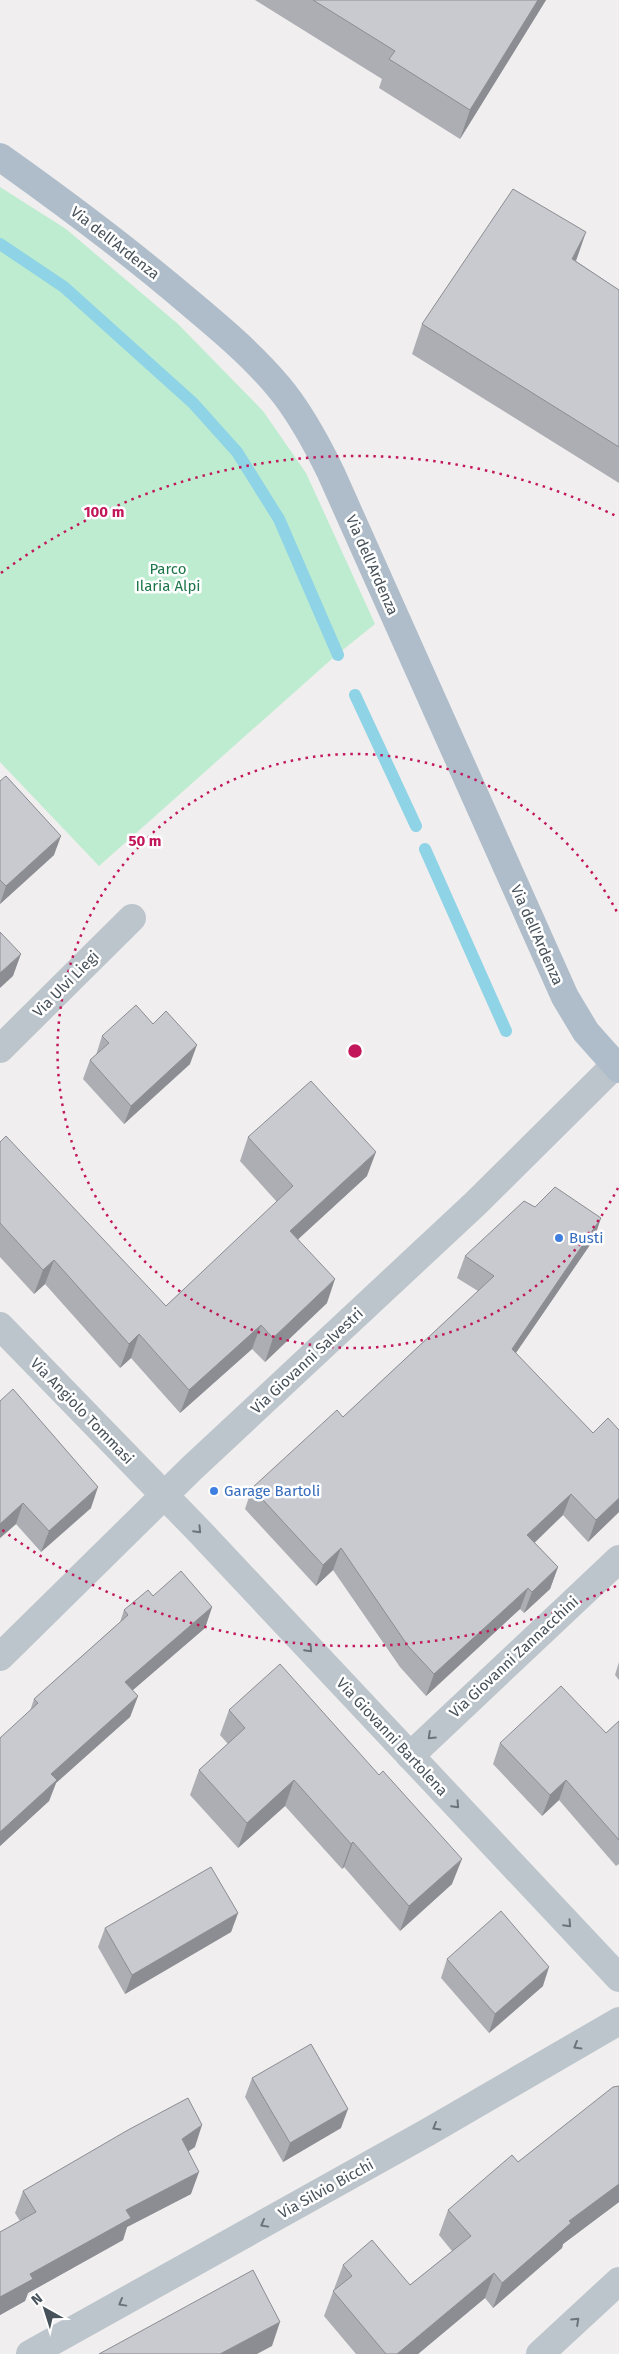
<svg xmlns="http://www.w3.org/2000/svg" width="619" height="2354" viewBox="0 0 619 2354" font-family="'Fira Sans',sans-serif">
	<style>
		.green { fill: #beecd0 }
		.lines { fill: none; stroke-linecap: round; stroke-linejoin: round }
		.stream { stroke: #8ed3e6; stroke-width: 12 }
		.minor { stroke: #bdc5cc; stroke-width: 28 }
		.major { stroke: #afbdcb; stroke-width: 28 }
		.wall { fill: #acaeb3 }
		.shaded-wall { fill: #8c8d92 }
		.building { fill: #c8cad0; stroke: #8c8d92 }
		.oneway { stroke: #6a747c }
		.ring { fill: none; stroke: #c2185b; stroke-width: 2.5; stroke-dasharray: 2.5 5 }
		.shop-dot { fill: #3f7fe0; stroke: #fff; stroke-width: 2 }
		.labels { text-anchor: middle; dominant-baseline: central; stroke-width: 5; stroke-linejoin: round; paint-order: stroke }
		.street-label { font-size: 15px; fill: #47515a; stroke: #fff }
		.park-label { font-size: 15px; fill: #1d764a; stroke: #fff }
		.shop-label { font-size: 15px; fill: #366cbe; stroke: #fff; text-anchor: start }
		.centre { fill: #c2185b; stroke: #fff; stroke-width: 2.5 }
		.ring-label { font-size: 15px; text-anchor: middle; font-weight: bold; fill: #c2185b; stroke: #fff; stroke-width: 5; stroke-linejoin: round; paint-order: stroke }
	</style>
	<rect width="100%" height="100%" fill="#f0eeee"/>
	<path class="green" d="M0,187L66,229L178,324L263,411L306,473L375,624L334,657L99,866L0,762Z"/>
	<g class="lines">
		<g class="stream">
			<path d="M0,244L64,287L193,403L237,452L279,519L338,655"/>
			<path d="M355,695L416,826"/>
			<path d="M425,849L506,1031"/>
		</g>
		<g class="minor">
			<path d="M0,1049L132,918"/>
			<path d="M0,1326L200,1532L619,1978"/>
			<path d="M0,1657L192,1468L476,1203L615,1065"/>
			<path d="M410,1756L619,1559"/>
			<path d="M30,2354L428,2132L619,2021"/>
			<path d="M540,2354L619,2281"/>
		</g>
		<path class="major" d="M0,157C65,203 129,251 190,303C221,329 252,355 278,386C300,412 316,442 331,473L565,997L586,1032L619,1069"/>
	</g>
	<g class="wall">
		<path d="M255,0H546L460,139L379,88L382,79Z"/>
		<path d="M576,261L619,290V483L412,354L422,324Z"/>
		<path d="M0,781L54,855L0,904Z"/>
		<path d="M153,1024L190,1064L124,1124L83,1079L90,1060L96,1055L102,1036Z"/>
		<path d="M248,1137L367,1176L298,1239L327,1303L265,1362L252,1349L180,1413L131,1358L120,1368L45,1284L34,1294L0,1257V1142L166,1306L277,1202L240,1161Z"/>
		<path d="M535,1207L594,1239L516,1353L619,1512L588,1542L563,1515L534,1542L558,1567L550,1589L524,1613L520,1609L426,1696L400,1667L333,1570L316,1586L245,1509L252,1488L343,1417L478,1291L457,1278L465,1256Z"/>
		<path d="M0,1401L91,1508L41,1552L16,1524L0,1538Z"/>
		<path d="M153,1596L212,1607L205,1628L132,1690L138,1696L130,1717L56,1783L49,1801L0,1846V1738L30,1711L34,1699L120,1622L124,1610Z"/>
		<path d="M619,1662V1680L615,1675Z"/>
		<path d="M229,1710L452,1884L400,1931L344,1867L342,1869L285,1806L238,1848L190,1795L199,1770L228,1744L220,1735Z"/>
		<path d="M619,1721V1864L616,1866L559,1800L542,1816L493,1764L500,1743L606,1733Z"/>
		<path d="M238,1913L231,1932L125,1994L98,1947L105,1928Z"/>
		<path d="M447,1959L543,1986L489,2033L441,1978Z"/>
		<path d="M252,2078L341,2128L283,2162L245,2097Z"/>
		<path d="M619,2086V2202L563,2244L562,2248L493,2308L485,2298L418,2354H356L324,2316L343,2265L410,2285L452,2251L439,2235L448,2210L518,2162Z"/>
		<path d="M195,2147L188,2151L191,2194L127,2227L123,2240L28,2293L25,2301L0,2315V2232L20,2221L15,2213L23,2191Z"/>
	</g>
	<g class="shaded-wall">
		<path d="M538,0H546L460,139L470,110Z"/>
		<path d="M586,232L576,261L572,259Z"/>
		<path d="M61,836L54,855L0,904L6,886Z"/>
		<path d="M21,954L13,976L0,988V973Z"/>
		<path d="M197,1045L190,1064L124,1124L131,1106Z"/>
		<path d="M376,1152L367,1176L281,1255L290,1231Z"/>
		<path d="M601,1218L594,1239L504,1370L512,1349Z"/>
		<path d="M54,1260L45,1284L34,1294L43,1270Z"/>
		<path d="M335,1279L327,1303L265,1362L273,1338Z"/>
		<path d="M261,1325L252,1349L180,1413L189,1390Z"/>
		<path d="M139,1334L131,1358L120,1368L129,1344Z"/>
		<path d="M98,1487L91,1508L41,1552L49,1531Z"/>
		<path d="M571,1494L563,1515L520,1557L527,1535Z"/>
		<path d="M619,1498V1512L588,1542L596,1520Z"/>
		<path d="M23,1503L16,1524L0,1538V1524Z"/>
		<path d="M341,1548L333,1570L316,1586L323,1565Z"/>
		<path d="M558,1567L550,1589L524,1613L532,1592Z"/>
		<path d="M528,1588L520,1609L426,1696L434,1674Z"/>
		<path d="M212,1607L205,1628L118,1703L125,1682Z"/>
		<path d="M138,1696L130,1717L56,1783L49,1801L0,1846V1832L51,1774Z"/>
		<path d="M294,1780L285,1806L238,1848L247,1823Z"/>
		<path d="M566,1780L559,1800L542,1816L550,1795Z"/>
		<path d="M353,1842L344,1867L342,1869L351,1844Z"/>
		<path d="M462,1859L452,1884L400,1931L409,1906Z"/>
		<path d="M238,1913L231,1932L125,1994L132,1975Z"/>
		<path d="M549,1967L543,1986L489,2033L495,2014Z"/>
		<path d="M348,2109L341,2128L283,2162L290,2143Z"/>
		<path d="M202,2125L195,2147L174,2161L182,2139Z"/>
		<path d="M199,2172L191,2194L127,2227L123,2240L28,2293L25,2301L0,2315V2297L30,2274L126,2210Z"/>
		<path d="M619,2184V2202L563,2244L562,2248L493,2308L502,2283L569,2221Z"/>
		<path d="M494,2273L485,2298L418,2354H397Z"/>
		<path d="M280,2322L272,2346L257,2354H220Z"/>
	</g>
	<g class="building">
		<path d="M313,0H538L470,110L389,59L395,51Z"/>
		<path d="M513,189L586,232L572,259L619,290V447L422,324Z"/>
		<path d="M6,776L61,836L6,886L0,880V781Z"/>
		<path d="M0,932L21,954L0,973Z"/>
		<path d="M136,1005L153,1024L166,1011L197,1045L131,1106L90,1060L109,1043L102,1036Z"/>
		<path d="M311,1081L376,1152L290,1231L335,1279L273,1338L261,1325L189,1390L139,1334L129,1344L54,1260L43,1270L0,1223V1142L6,1136L166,1306L293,1186L248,1137Z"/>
		<path d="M555,1187L601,1218L512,1349L593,1433L608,1418L619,1430V1498L596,1520L571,1494L527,1535L558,1567L532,1592L528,1588L434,1674L408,1646L341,1548L323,1565L252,1488L337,1410L343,1417L494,1276L465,1256L524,1201L535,1207Z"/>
		<path d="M13,1389L98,1487L49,1531L23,1503L0,1524V1401Z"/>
		<path d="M181,1571L212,1607L125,1682L138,1696L51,1774L57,1780L0,1832V1738L38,1703L34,1699L128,1615L124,1610L148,1590L153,1596Z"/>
		<path d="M280,1664L379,1775L383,1771L462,1859L409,1906L353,1842L351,1844L294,1780L247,1823L199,1770L245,1728L229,1710Z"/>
		<path d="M561,1686L606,1733L619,1721V1840L566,1780L550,1795L500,1743Z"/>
		<path d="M211,1867L238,1913L132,1975L105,1928Z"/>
		<path d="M501,1911L549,1967L495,2014L447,1959Z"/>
		<path d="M311,2044L348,2109L290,2143L252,2078Z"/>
		<path d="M619,2086V2184L569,2221L571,2223L502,2283L494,2273L397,2354H386L333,2291L352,2276L343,2265L372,2240L410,2285L471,2236L448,2210L512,2155L518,2162L613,2087Z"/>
		<path d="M188,2098L202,2125L182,2139L199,2172L126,2210L131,2218L30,2274L33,2279L0,2297V2232L36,2212L23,2191L128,2130Z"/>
		<path d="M253,2270L280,2322L220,2354H99Z"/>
	</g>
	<defs><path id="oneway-chevron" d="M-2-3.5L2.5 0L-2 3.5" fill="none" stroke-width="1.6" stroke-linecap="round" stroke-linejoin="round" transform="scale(1.25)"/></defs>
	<g class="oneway">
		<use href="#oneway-chevron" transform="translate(198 1530) rotate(46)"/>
		<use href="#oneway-chevron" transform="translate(309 1649) rotate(47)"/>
		<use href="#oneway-chevron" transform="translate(431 1736) rotate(137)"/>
		<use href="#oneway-chevron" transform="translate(456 1805) rotate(47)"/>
		<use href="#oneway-chevron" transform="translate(568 1924) rotate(47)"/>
		<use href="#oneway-chevron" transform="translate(577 2046) rotate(150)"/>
		<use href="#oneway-chevron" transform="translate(436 2127) rotate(150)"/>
		<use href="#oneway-chevron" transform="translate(264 2224) rotate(151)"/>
		<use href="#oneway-chevron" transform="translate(122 2303) rotate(151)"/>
		<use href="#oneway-chevron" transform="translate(576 2321) rotate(-43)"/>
	</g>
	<g class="ring">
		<path d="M618 1188A297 297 0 1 1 618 914"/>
		<path d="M616 1586A595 595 0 0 1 1 1529M1 573A595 595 0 0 1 616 516"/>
	</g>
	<g class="shop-dot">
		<circle cx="559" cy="1238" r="5"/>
		<circle cx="214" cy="1491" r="5"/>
	</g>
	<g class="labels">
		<g class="street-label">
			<text transform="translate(115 243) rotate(38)">Via dell'Ardenza</text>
			<text transform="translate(372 565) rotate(66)">Via dell'Ardenza</text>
			<text transform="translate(537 935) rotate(66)">Via dell'Ardenza</text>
			<text transform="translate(66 984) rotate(-45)">Via Ulvi Liegi</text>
			<text transform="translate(307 1361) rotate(-43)">Via Giovanni Salvestri</text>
			<text transform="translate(82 1411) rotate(46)">Via Angiolo Tommasi</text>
			<text transform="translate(514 1657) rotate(-43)">Via Giovanni Zannacchini</text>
			<text transform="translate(392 1737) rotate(47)">Via Giovanni Bartolena</text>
			<text transform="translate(326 2189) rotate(-29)">Via Silvio Bicchi</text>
		</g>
		<g class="park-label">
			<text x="168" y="569">Parco<tspan x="168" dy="17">Ilaria Alpi</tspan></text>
		</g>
		<g class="shop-label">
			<text x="569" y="1238">Busti</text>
			<text x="224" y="1491">Garage Bartoli</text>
		</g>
	</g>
	<circle cx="355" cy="1051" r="8" class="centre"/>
	<g class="ring-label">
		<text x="104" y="517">100 m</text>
		<text x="145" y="846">50 m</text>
	</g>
	<g transform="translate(45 2309) rotate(321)" stroke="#ffffff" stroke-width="4" paint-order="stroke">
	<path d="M0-4L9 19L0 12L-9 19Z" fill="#47515a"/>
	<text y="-8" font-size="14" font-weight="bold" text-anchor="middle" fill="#47515a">N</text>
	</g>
</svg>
